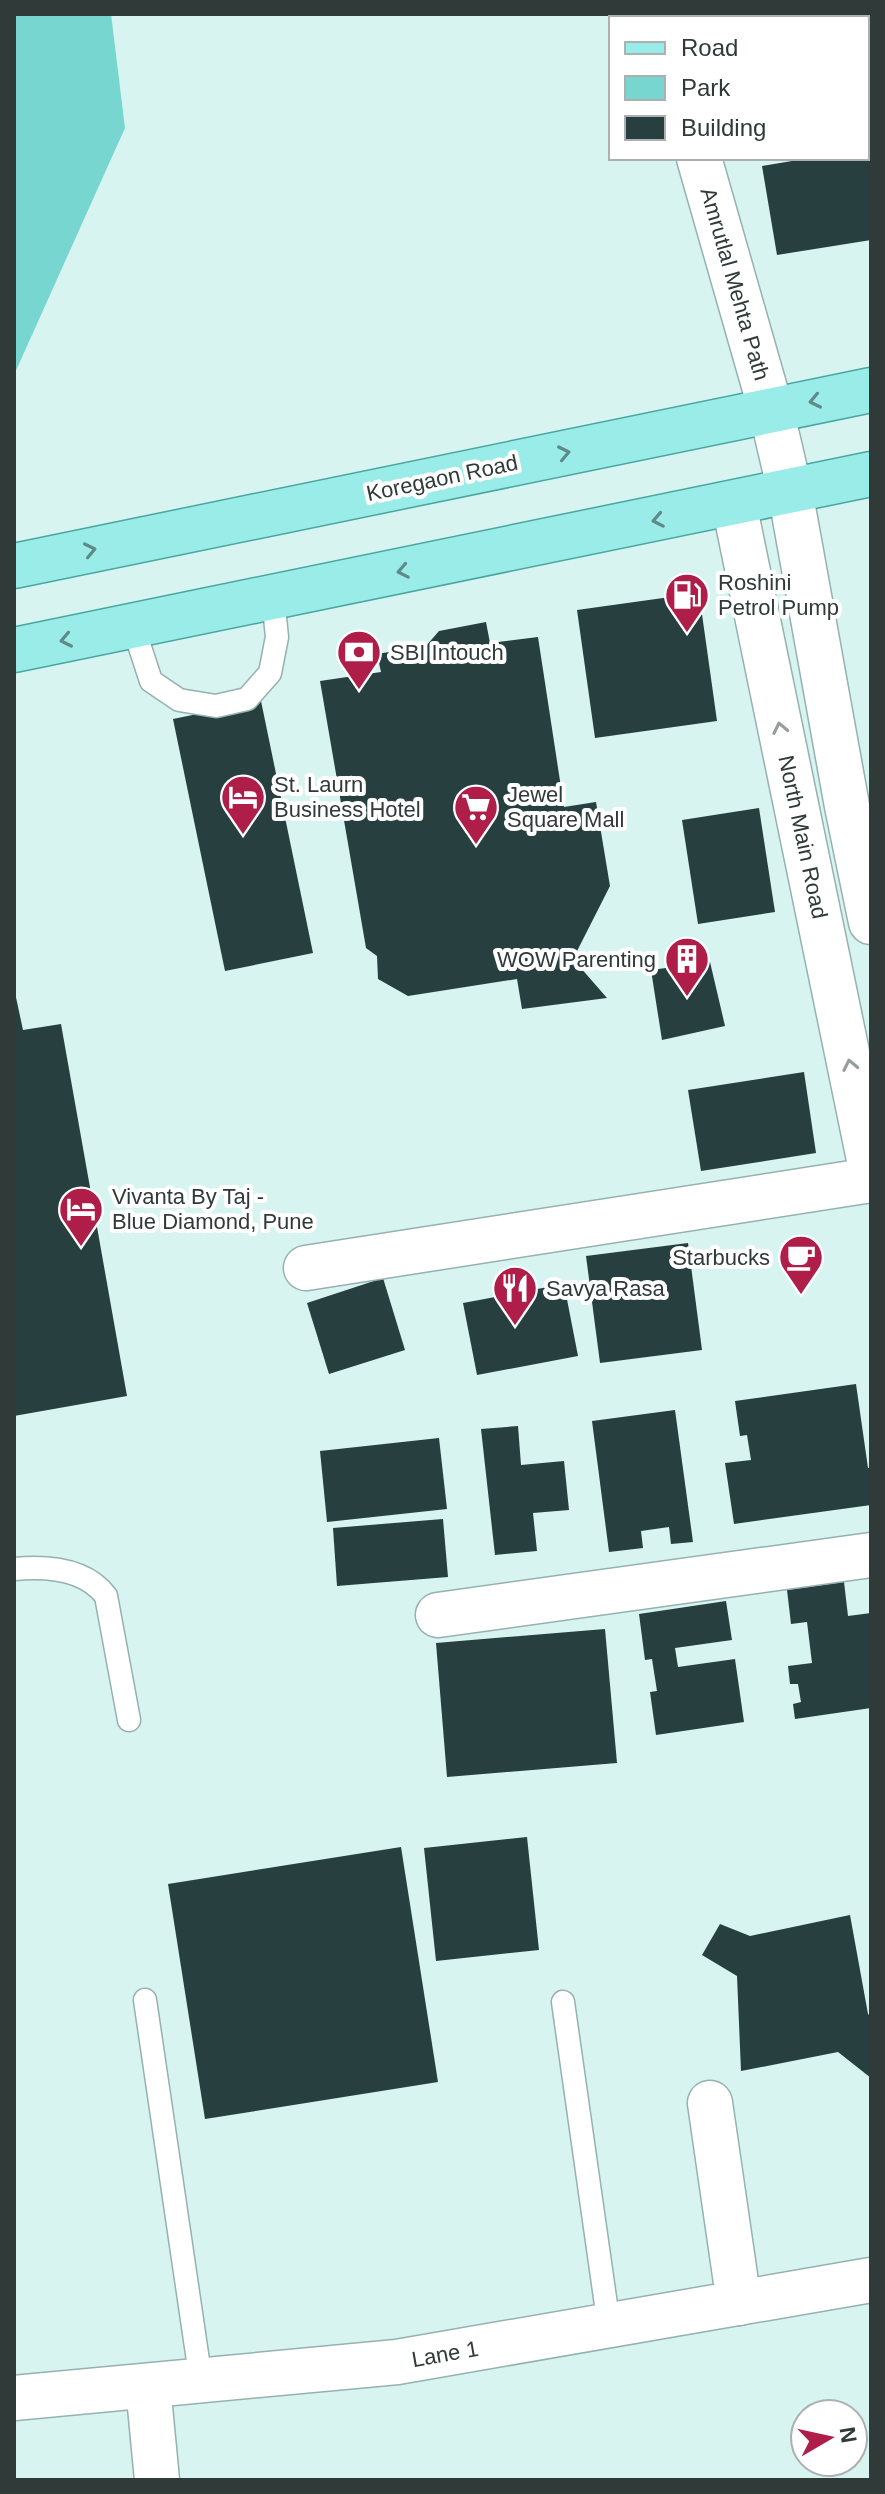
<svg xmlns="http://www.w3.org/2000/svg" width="885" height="2494" viewBox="0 0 885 2494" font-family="Helvetica,sans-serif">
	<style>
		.green { fill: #78d6d0 }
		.building { fill: #273f3e }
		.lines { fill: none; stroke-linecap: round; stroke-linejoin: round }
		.lane-casing { stroke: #96b1af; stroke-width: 25 }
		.street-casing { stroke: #96b1af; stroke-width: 47 }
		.secondary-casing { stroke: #96b1af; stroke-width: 47 }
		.primary-casing { stroke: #49a6a1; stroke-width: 47 }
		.lane { stroke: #fff; stroke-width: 22 }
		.street { stroke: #fff; stroke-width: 44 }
		.secondary { stroke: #fff; stroke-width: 44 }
		.primary { stroke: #9aece8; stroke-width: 44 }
		.oneway { stroke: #5f8a88 }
		.oneway2 { stroke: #979c9c }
		.labels { text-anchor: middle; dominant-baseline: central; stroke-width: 8; stroke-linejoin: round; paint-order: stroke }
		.street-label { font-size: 22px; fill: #2f3a39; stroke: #fff }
		.poi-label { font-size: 22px; fill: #2f3a39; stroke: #fff; text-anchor: start }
	</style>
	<rect width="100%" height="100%" fill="#d7f4f1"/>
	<path class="green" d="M14,14H111L125,128L14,375Z"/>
	<g class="building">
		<path d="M737,14H871V62H867V18H737Z"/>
		<path d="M871,148V240L777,255L762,166L810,158H867V149Z"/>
		<path d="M699,593L717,721L595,738L577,610Z"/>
		<path d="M486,622L490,643L538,637L564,807L596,802L610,886L573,959L607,998L522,1009L517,979L408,996L378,979L377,956L366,948L320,681L381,672L377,654L426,646L439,631Z"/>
		<path d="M261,701L313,953L225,971L173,719Z"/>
		<path d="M759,808L775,912L698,924L682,820Z"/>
		<path d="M710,962L725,1026L662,1040L651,970Z"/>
		<path d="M14,988L23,1030L61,1024L127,1396L14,1416Z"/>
		<path d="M804,1072L816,1153L701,1171L688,1090Z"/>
		<path d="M688,1243L702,1350L600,1363L586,1256Z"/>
		<path d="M383,1278L405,1350L329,1374L307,1303Z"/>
		<path d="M564,1284L578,1356L477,1375L463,1303Z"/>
		<path d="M856,1384L868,1468H871V1505L734,1524L725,1463L751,1460L747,1435L740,1436L735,1401Z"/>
		<path d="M675,1410L693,1542L671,1544L669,1527L641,1531L643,1548L609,1552L592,1421Z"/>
		<path d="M518,1426L521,1465L564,1461L569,1510L533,1513L537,1551L495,1555L481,1429Z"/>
		<path d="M439,1438L447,1509L327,1522L320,1451Z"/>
		<path d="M443,1519L448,1577L337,1586L333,1528Z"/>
		<path d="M844,1582L848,1616L871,1613V1708L795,1719L793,1704L801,1702L798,1684H790L788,1666L812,1663L807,1622L791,1624L787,1590Z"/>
		<path d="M726,1601L732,1640L675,1648L678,1667L735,1659L744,1722L656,1735L650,1692L657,1691L652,1659L645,1660L639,1614Z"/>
		<path d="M605,1629L617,1763L447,1777L436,1643Z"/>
		<path d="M527,1837L539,1950L436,1961L424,1848Z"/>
		<path d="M401,1847L438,2082L205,2119L168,1884Z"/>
		<path d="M850,1915L868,2014L871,2016V2078L838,2052L741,2071L737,1976L702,1955L720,1924L750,1936Z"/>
	</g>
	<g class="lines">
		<g class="lane-casing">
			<g id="lane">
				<path d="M867,127L871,126"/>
				<path d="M133,626L151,681L179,700L216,706L247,699L270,673L277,637L273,598"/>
				<path d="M14,1569C46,1566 85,1568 106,1596L129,1720"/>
				<path d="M145,2000L201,2381"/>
				<path d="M563,2002L609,2326"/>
			</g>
		</g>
		<g class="street-casing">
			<g id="street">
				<path d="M306,1268L871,1180"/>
				<path d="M438,1615L871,1555"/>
				<path d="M710,2103L739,2303"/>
				<path d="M148,2386L157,2480"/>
				<path d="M14,2398L397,2362L871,2280"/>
			</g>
		</g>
		<g class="secondary-casing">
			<g id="secondary">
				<path d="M667,14L668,18"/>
				<path d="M699,158L771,410L790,491L847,806L871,922"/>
				<path d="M734,504L871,1169"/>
			</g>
		</g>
		<g class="primary-casing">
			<g id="primary">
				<path d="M14,566L871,390"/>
				<path d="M14,650L871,474"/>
			</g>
		</g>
		<use href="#lane" class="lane"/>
		<use href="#street" class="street"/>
		<use href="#secondary" class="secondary"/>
		<use href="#primary" class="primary"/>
	</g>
	<defs><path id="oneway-chevron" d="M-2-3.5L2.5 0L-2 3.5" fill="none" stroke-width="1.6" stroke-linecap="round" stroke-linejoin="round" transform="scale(2)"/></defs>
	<g class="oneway">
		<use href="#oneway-chevron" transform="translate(815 401) rotate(168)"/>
		<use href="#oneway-chevron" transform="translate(564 453) rotate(-12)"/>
		<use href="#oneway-chevron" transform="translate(658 520) rotate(169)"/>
		<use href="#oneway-chevron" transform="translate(90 550) rotate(-12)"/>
		<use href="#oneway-chevron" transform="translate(403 571) rotate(169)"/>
		<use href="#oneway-chevron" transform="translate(66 640) rotate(168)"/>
	</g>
	<g class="oneway2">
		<use href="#oneway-chevron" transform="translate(780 728) rotate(-102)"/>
		<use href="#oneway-chevron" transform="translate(850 1065) rotate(-102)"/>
	</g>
	<defs>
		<g id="fuel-pin" transform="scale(2.3)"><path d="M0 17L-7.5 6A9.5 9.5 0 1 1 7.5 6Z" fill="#af1d49" stroke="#fff"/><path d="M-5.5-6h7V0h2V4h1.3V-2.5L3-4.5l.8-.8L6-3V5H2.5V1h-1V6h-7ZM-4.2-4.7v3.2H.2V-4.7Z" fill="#fff"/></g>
		<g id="bank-pin" transform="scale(2.3)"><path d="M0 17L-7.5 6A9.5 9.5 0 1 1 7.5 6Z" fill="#af1d49" stroke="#fff"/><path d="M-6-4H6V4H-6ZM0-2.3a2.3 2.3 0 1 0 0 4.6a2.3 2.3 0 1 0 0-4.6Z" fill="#fff"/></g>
		<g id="hotel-pin" transform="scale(2.3)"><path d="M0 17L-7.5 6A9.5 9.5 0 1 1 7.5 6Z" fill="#af1d49" stroke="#fff"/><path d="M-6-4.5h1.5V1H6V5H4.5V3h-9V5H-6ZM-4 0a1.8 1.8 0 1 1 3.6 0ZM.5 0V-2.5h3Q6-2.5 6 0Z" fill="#fff"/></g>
		<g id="supermarket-pin" transform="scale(2.3)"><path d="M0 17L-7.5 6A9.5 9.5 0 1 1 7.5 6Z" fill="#af1d49" stroke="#fff"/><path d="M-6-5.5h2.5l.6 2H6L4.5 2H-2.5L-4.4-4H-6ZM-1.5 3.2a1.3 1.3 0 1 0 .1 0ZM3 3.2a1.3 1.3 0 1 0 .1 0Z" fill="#fff"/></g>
		<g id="building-pin" transform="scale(2.3)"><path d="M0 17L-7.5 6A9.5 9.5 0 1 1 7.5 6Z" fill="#af1d49" stroke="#fff"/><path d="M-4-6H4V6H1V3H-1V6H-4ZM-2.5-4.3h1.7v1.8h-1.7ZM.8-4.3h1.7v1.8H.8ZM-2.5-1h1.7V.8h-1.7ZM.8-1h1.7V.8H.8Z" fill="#fff"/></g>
		<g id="cafe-pin" transform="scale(2.3)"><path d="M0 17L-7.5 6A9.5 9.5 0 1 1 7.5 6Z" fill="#af1d49" stroke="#fff"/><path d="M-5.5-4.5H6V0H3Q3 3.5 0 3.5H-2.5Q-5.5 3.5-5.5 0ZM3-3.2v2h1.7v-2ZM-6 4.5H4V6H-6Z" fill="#fff"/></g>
		<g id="restaurant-pin" transform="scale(2.3)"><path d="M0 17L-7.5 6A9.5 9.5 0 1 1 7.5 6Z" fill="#af1d49" stroke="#fff"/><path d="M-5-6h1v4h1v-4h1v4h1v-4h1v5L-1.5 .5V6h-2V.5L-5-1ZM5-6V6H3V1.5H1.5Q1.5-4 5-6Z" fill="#fff"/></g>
	</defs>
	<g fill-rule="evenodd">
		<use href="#fuel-pin" x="687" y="595"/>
		<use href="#bank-pin" x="359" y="652"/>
		<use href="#hotel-pin" x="243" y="797"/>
		<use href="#supermarket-pin" x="476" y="807"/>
		<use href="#building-pin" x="687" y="959"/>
		<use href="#hotel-pin" x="81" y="1209"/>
		<use href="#cafe-pin" x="801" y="1257"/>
		<use href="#restaurant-pin" x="515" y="1288"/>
	</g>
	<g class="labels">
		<g class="street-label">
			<text transform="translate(735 284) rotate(74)">Amrutlal Mehta Path</text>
			<text transform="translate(442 478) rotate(-12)">Koregaon Road</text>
			<text transform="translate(803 837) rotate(78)">North Main Road</text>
			<text transform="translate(445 2354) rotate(-10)">Lane 1</text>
		</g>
		<g class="poi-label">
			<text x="718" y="582">Roshini<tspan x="718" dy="25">Petrol Pump</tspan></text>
			<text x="390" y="652">SBI Intouch</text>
			<text x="274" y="784">St. Laurn<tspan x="274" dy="25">Business Hotel</tspan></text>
			<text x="507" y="794">Jewel<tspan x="507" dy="25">Square Mall</tspan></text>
			<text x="656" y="959" text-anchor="end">WOW Parenting</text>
			<text x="112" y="1196">Vivanta By Taj -<tspan x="112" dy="25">Blue Diamond, Pune</tspan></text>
			<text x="770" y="1257" text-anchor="end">Starbucks</text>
			<text x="546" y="1288">Savya Rasa</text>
		</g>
	</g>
	<rect width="885" height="2494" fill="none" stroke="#2f3a39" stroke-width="32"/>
	<rect x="609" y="16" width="260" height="144" fill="#ffffff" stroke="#acb0b0" stroke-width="2"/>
	<rect x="625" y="42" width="40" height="12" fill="#9aece8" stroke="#acb0b0" stroke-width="2"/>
	<text x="681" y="56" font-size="24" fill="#2f3a39">Road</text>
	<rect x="625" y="76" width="40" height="24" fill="#78d6d0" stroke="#acb0b0" stroke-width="2"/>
	<text x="681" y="96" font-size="24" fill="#2f3a39">Park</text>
	<rect x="625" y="116" width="40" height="24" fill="#273f3e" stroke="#acb0b0" stroke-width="2"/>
	<text x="681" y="136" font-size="24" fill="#2f3a39">Building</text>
	<g transform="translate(829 2438) rotate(81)"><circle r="38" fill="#ffffff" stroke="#acb0b0" stroke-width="2"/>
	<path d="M0-6L14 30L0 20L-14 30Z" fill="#af1d49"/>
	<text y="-12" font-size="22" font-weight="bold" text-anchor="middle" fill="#2f3a39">N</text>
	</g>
</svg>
